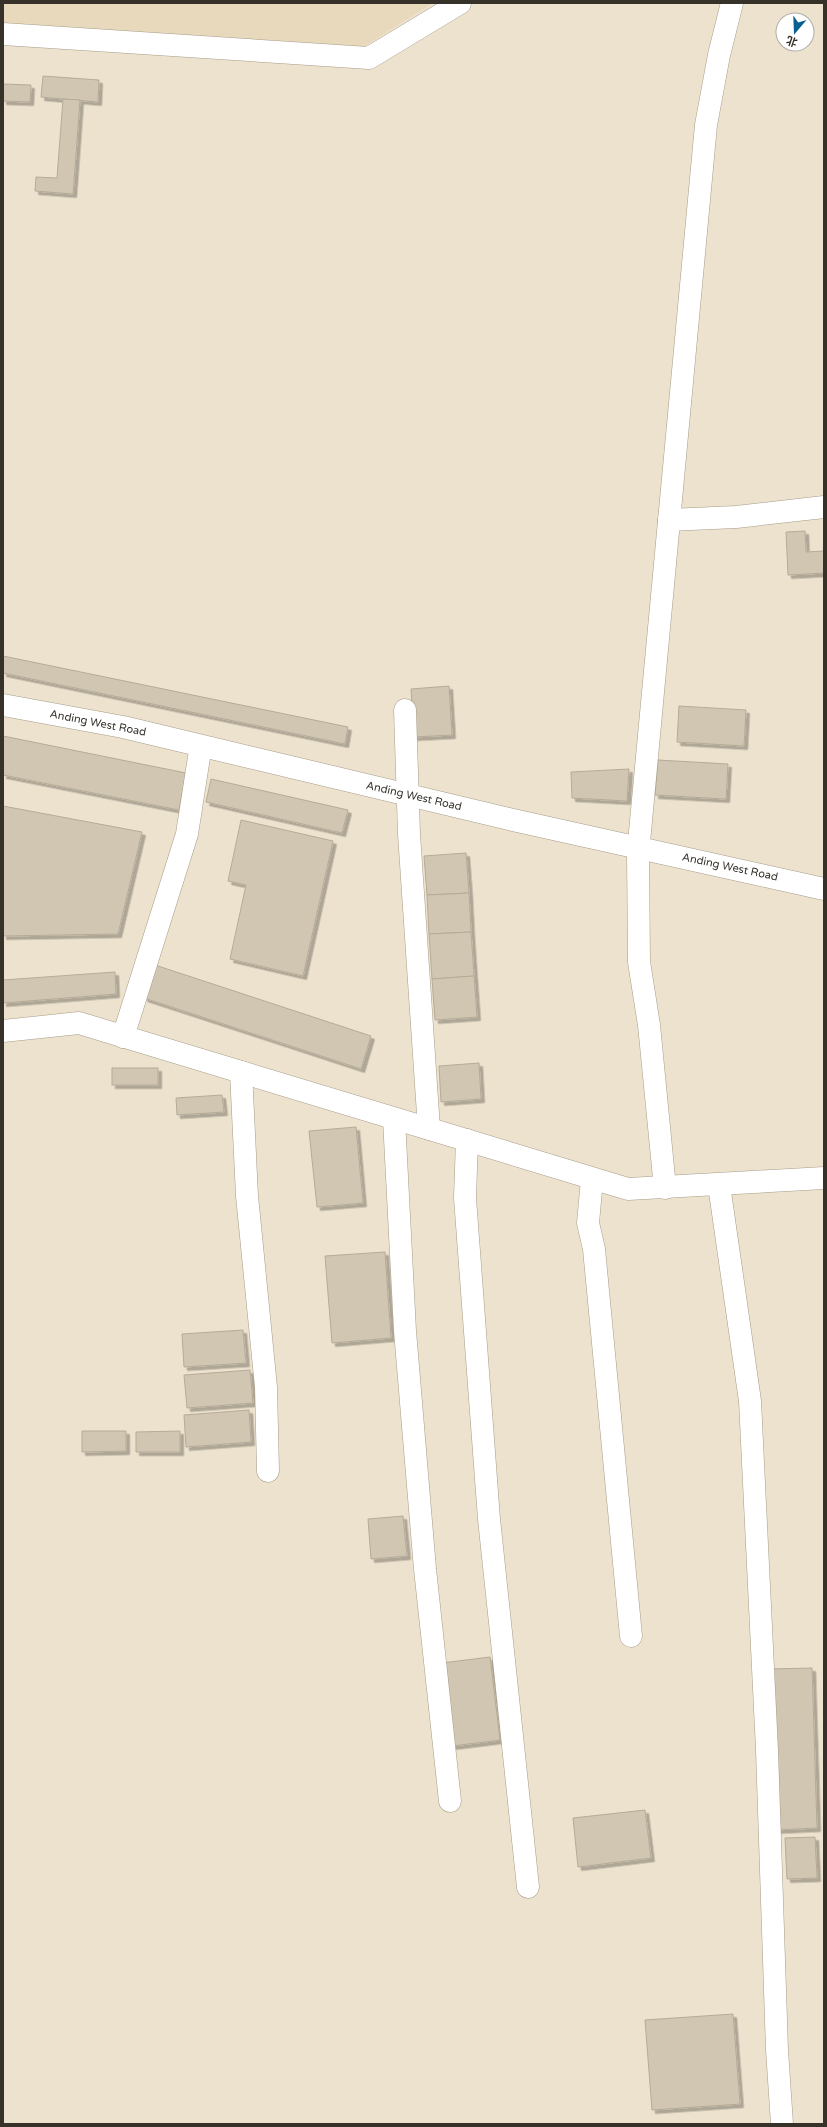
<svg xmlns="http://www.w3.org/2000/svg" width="827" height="2127" viewBox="0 0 827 2127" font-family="'Varela Round','Noto Sans SC',sans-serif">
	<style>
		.built { fill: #e8d9bd }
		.building { fill: #d1c6b1; stroke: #b6ab97; filter: url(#shadow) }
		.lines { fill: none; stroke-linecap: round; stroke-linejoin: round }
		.minor-casing { stroke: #a69c88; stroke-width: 23 }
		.minor { stroke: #fff; stroke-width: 22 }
		.labels { text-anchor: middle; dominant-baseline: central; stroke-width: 3.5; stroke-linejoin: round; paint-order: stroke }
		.street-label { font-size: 11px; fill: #36322a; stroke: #fff }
	</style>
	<defs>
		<filter id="shadow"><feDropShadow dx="3.5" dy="3.5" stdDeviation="0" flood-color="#0004"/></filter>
	</defs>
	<rect width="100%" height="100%" fill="#ede2cd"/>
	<path class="built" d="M3,3H433L363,47L3,23Z"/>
	<g class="building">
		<path d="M43,76L99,80L98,102L41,97Z"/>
		<path d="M3,84L31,85L30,102L3,101Z"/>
		<path d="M63,99L80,100L73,194L35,191L36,177L57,178Z"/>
		<path d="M805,531L806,552L824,551V573L788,575L786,532Z"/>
		<path d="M3,656L348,727L345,744L3,673Z"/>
		<path d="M449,686L452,735L414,737L411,689Z"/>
		<path d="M679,706L746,710L744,746L677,742Z"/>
		<path d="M3,736L186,773L179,810L3,775Z"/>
		<path d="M658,760L728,764L726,799L655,795Z"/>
		<path d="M629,769L627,801L572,798L571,772Z"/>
		<path d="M211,779L348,810L342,833L206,802Z"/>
		<path d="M3,806L142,832L118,934L3,936Z"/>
		<path d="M241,820L333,841L303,976L230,959L246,885L228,881Z"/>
		<path d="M466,853L469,893L427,895L424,856Z"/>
		<path d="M469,893L471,932L429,934L427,895Z"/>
		<path d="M471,932L474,976L432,979L429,934Z"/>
		<path d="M155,965L371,1036L361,1069L144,998Z"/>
		<path d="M115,972L116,994L3,1003V980Z"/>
		<path d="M474,976L477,1017L435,1020L432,979Z"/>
		<path d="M479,1063L481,1099L441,1102L439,1066Z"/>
		<rect x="112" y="1068" width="46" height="17"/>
		<path d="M222,1095L224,1112L177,1115L176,1098Z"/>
		<path d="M356,1127L363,1203L317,1207L309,1131Z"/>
		<path d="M385,1252L391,1338L332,1343L325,1256Z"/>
		<path d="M243,1330L246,1363L184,1367L182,1334Z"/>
		<path d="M250,1370L253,1403L187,1408L184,1375Z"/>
		<path d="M249,1410L251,1442L186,1447L184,1415Z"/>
		<path d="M82,1431H126V1451L82,1452Z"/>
		<path d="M180,1431V1452H136V1432Z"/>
		<path d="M403,1516L407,1556L371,1559L368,1519Z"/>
		<path d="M490,1657L500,1740L452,1746L442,1663Z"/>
		<path d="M812,1668L817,1828L774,1830L770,1669Z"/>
		<path d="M645,1810L651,1858L578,1867L573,1818Z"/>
		<path d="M815,1837L817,1878L787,1879L785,1838Z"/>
		<path d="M733,2014L740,2104L652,2110L645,2020Z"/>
	</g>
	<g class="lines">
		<g class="minor-casing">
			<g id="minor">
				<path d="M3,34L369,58L460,3"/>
				<path d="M669,520L736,517L824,507"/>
				<path d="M3,705L123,727L513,820L824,889"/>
				<path d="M405,710L409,834L429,1129"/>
				<path d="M3,1031L79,1023L628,1189L824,1178"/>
				<path d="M123,1037L187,834L199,757"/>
				<path d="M241,1072L247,1196L266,1387L268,1471"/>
				<path d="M394,1119L405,1331L425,1569L450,1801"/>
				<path d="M467,1140L465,1198L489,1519L528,1887"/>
				<path d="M592,1179L588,1223L594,1249L631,1636"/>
				<path d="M719,1185L750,1401L767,1750L777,2050L782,2124"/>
				<path d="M665,1188L649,1025L639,962L638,853L706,125L719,55L732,3"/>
			</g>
		</g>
		<use href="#minor" class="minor"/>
	</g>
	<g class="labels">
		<g class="street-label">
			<text transform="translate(98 723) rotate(11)">Anding West Road</text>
			<text transform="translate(414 796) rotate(13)">Anding West Road</text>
			<text transform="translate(730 867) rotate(12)">Anding West Road</text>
		</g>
	</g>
	<rect width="827" height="2127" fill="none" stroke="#36322a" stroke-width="8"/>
	<g transform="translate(795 32) rotate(199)"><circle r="19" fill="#ffffff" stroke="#afadaa"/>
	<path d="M0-3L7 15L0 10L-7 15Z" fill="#085f90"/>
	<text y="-6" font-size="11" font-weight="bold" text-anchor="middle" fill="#36322a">北</text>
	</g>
</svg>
